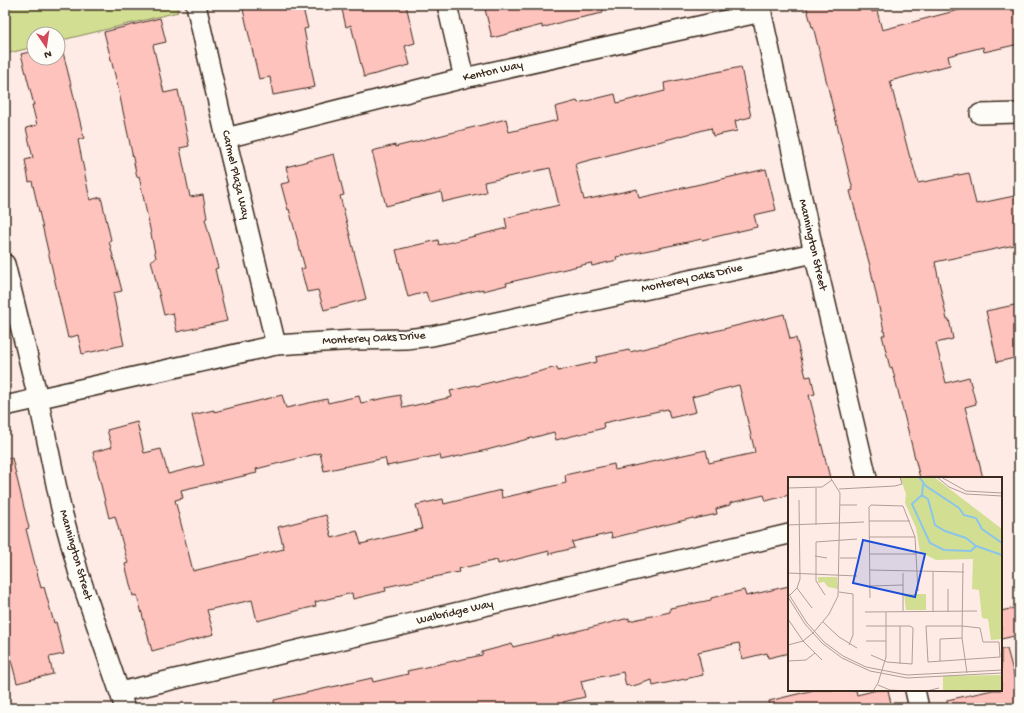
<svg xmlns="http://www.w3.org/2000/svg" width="1024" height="713" viewBox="0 0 1024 713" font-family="'Gochi Hand',sans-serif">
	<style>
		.green { fill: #d2df92; stroke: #868458 }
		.building { fill: #ffc3bd; stroke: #3b2a1e; fill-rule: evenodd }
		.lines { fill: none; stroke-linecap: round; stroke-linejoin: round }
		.minor-casing { stroke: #3b2a1e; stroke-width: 22 }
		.minor { stroke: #fdfcf7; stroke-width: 19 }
		.labels { text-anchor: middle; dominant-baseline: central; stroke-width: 3.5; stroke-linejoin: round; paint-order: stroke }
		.street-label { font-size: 12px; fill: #3b2a1e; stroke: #fdfcf7 }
		.inset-river { fill: none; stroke: #8bc5eb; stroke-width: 2 }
		.inset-road { fill: none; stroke: #b09e96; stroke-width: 1 }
		.view { fill: #1d4ed8; fill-opacity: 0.15; stroke: #1d4ed8; stroke-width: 2 }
		.inset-edge { fill: none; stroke: #3b2a1e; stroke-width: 2 }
	</style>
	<rect width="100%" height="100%" fill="#feebe6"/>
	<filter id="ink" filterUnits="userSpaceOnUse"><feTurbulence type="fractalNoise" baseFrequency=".025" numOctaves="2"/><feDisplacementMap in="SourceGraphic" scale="8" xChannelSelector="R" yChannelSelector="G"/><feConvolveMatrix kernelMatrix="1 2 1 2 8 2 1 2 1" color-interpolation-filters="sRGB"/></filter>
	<g filter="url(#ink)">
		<path class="green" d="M5,5H176L178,12L58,41V34H34V47L5,54Z"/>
		<g class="building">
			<path d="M242,5H302L308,28L304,29L315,87L273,95L270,77L259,79Z"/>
			<path d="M341,5H406L415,43L405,46L410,65L364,77L351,25L346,27Z"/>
			<path d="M484,5H602L603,13L565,21L542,28V25L492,38Z"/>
			<path d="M806,5H870L872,12L877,11L882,30L978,5H1019V44L984,52L983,47L948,56L950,65L890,81L910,158H911L918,183L969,173L976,204L1019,195V244L935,262L947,320L949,319L953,339L936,343L946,383L969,377L976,404L965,407L983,478H920L892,367L890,368L882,335H885L870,266L850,191L853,190L813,26L812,27Z"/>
			<path d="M160,18L166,42L153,45L164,93L178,90L189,146L180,148L190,197L203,195L207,218L205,219L218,268L215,269L227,321L177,332L173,313L164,315L151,260L156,258L139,176L137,177L117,83L104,32Z"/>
			<path d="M61,44L84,138L78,140L90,200L101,197L111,240L109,241L122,291L113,293L124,345L82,354L78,335L68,338L32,181L29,182L25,160L33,158L26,128L37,125L32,105H34L21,54L34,51V58H58V45Z"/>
			<path d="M741,67L751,117L735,121L737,131L713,136L711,128L575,164L584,200L637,189L639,198L766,169L776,210L754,215L757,227L702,240V239L616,257L617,260L592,266L591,263L506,283L507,285L483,291V289L429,302L426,292L408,297L396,250L438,240L439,245L507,228L505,218L559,205L550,168L484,182L486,192L443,202L441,192L386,206L372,151L395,145V147L506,119L509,132L558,120L555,107L577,101L578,103L615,94L617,103L665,91L664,83Z"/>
			<path d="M334,154L344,195L340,196L366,299L324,310L318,290L307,292L301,269L305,268L289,209L288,210L281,184L290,182L286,167Z"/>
			<path d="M1019,304V357L997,362L986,311Z"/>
			<path d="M784,314L790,339L796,338L806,377L811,376L815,394L809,395L830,478H789V495L766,501L764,495L730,503V505L716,509L717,514L694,519L693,518L612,538L611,533L572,542L574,548L549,554V551L498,564L497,560L458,569L459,572L385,587L386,591L353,599L352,593L315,602L316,606L257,621L252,600L207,610L214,634L152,651L137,595L133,596L125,564L128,563L115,516L109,518L93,452L112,447L107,430L137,422L144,453L161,449L168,474L204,465L192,415L214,410V412L282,395L286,408L327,399L328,403L359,396L361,403L400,395L403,408L452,397L450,391L475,385L476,386L516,376L517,377L557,367L558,371L597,362L596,357L629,350L630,352ZM739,385L755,452L754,453L709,463L706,450L615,470L614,464L565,475L566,483L502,498L501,490L444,504L443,499L416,505L422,529L361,544L357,531L332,538L326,515L278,527L284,549L193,571L175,500L183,498L181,490L257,473L256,469L320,453L324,471L385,458L387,466L440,455L441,460L487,450L554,432L556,440L604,428L603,423L668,409L670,418L696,412L692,397Z"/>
			<path d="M5,458H12L29,528L26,529L41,588L44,587L54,623L56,622L64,654L49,657L53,674L17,683L9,652L5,653Z"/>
			<path d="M789,586V653L768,658L767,653L742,659L739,643L698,652L703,675L653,686L652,680L630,687L629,685L626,686L623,672L581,681L585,697L563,702L564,708H275L274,700L372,678L373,682L408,674L407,671L482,655V652L512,644L513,647L629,618V621L670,612V608L711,600V598L744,590L746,596Z"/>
			<path d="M1019,607V635L1001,639V611Z"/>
			<path d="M1001,649H1007L1019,693V708H948L947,700L993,690H1001Z"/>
			<path d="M814,690H856L857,695L877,690H888L892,708H770L769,701Z"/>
		</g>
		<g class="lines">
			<g class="minor-casing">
				<g id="minor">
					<path d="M196,5L226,138L276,345"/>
					<path d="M447,5L464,78"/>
					<path d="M760,5L814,253L867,478"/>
					<path d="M980,114L1019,113"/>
					<path d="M226,138L464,78L762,12"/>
					<path d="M5,264L38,398L61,508L79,574L125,708"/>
					<path d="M5,406L276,345L355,340L406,339L432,336L814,253"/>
					<path d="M915,690L919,708"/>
					<path d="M120,692L789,534"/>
				</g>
			</g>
			<use href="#minor" class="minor"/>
		</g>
	</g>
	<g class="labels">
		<g class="street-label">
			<text transform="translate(493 72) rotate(-13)">Kenton Way</text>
			<text transform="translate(235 175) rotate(77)">Carmel Plaza Way</text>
			<text transform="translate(812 245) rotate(77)">Mannington Street</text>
			<text transform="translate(692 279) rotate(-12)">Monterey Oaks Drive</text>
			<text transform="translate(374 339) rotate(-3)">Monterey Oaks Drive</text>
			<text transform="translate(75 555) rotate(74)">Mannington Street</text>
			<text transform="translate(455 613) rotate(-13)">Walbridge Way</text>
		</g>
	</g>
	<g transform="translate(788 477)">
		<rect width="214" height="214" fill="#feebe6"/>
		<path d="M112,0H146L214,52V162L203,163L200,142L194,141L191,113L184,112L185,82L148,83L132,75L128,51L117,26L118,17ZM49,100L50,112L40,110L36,105L30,106V100ZM116,117H138V133H118ZM214,198V214H155V199Z" fill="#d2df92"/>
		<path class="inset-river" d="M131,0L138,9L171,31L176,38L188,41L194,52L214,66M135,7L134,18L140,22L147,48L157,54L178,61L188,69M134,18L124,27L142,66L156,73L183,74L188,69L214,78"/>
		<path class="inset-road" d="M149,0L161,10L178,17L214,19M153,0L178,14L214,16M0,11L34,10L44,3M51,12L107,9L114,7L112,0M52,28H69M81,44H122M0,48L76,45M28,48V11M81,60H127M81,77H129M27,79L39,81M52,81H69M175,86L174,161L179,196M82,93L176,95M0,96L69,99M115,96V134M81,109L115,108M9,111L24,131M160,112V135M51,115L65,117V158L61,168M0,116L19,146L36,165L55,179L78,190L119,198L214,193M2,118L9,111L12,102L11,23M37,118L28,104V65L69,62M0,120L17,147L34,166L54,181L82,194L119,201L214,196M82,121L81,30L83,28L115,29L127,60L130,114M77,135L189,134M145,135V95M0,142L15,164L34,183M35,145L51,160L69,171M78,149H122L125,151L124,187L99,185L83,178M138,149H174L192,151L195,165H211L212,180L140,185ZM78,164H98M0,168L15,164L26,155L41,137L50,119L52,16L42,0M0,184L18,183L27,176M152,184V162L174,161M112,187V149M90,208L102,213L122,214M85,214L90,206L98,180V135M139,214L151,211"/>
		<path class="view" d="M75,63L137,77L127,120L65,106Z"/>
		<rect width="214" height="214" class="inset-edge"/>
	</g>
	<rect width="1024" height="713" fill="none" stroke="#fdfcf7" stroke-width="20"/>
	<rect x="10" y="10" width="1004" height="693" fill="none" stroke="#3b2a1e" stroke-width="1.5" filter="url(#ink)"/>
	<g transform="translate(46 46) rotate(167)"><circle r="19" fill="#fdfcf7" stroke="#afa8a0"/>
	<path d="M0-3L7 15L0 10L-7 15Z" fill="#d1495b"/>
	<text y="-6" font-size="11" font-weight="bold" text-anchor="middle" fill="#3b2a1e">N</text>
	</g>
</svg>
